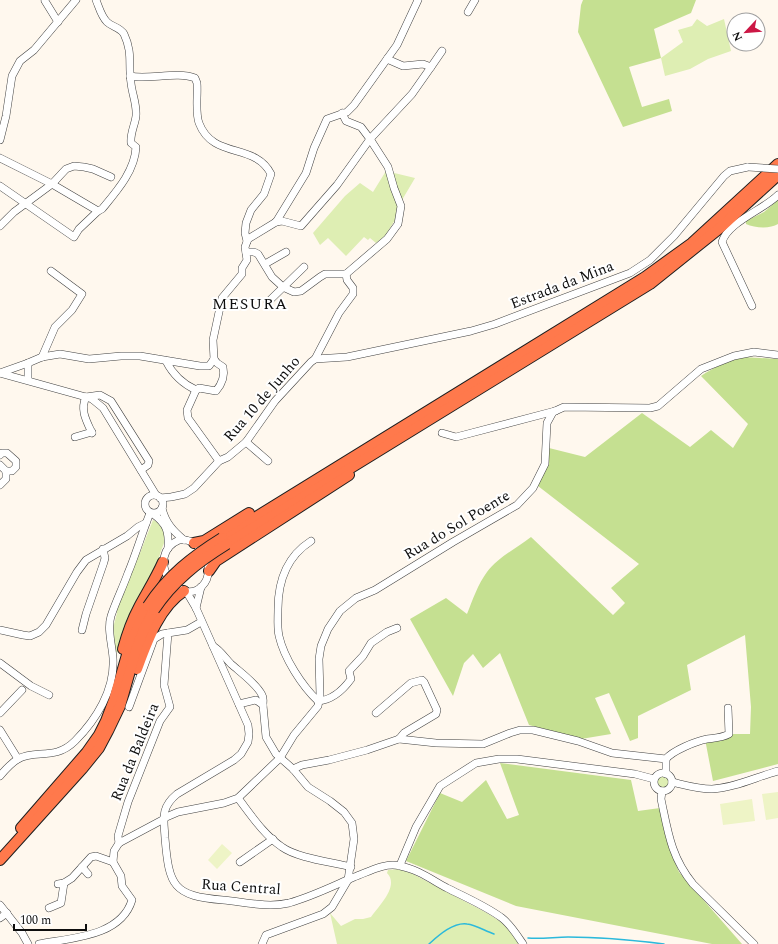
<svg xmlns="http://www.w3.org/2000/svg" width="778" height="944" viewBox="0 0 778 944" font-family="Spectral,serif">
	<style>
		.green { fill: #deeeb3 }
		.forest { fill: #c5e091 }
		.pitch { fill: #eef4c6 }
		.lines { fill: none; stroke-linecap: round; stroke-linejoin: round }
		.stream { stroke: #2cb9db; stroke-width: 1.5 }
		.minor-casing { stroke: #414141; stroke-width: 8 }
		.highway-casing { stroke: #1f1f1f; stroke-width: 12 }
		.minor { stroke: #fff; stroke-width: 7 }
		.highway { stroke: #ff794c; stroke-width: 10 }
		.minor-bridge-casing { stroke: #414141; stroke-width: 8; stroke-linecap: butt }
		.highway-bridge-casing { stroke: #1f1f1f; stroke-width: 12; stroke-linecap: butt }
		.minor-bridge { stroke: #fff; stroke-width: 7 }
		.highway-bridge { stroke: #ff794c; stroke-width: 10 }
		.labels { text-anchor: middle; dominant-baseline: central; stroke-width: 4; stroke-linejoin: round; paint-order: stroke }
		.street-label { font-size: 15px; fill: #0e0e0e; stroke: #fff }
		.neighbourhood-label { font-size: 16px; letter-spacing: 1px; fill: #0e0e0e; stroke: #fff }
	</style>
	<rect width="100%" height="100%" fill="#fff8ee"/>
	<g class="green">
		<path d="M697,19L707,26L724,19L731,51L708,59L690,69L665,76L661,58L683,42L678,30L692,26Z"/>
		<path d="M386,171L415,178L402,200L395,220L385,236L376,243L370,238L368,240L364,237L346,256L328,238L320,245L313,233L345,196L360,183L373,192Z"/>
		<path d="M153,520C160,522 165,532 165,539C164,545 161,549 160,554C152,584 135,613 122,641L119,653L115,651L112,625L114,624L117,613L116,611L138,553H140Z"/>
		<circle cx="663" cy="782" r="5.5"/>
		<path d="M399,869L413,874L487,913L501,922L509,930L519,944H337L330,913L341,926L355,919H363L371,917C378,907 400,886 387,873L388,870Z"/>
	</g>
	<g class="forest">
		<path d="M583,0H696L691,13L654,29L661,58L629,67L642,107L669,99L672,111L623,127L578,32L581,5Z"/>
		<path d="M778,200V224C770,229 755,228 746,224V221L764,212Z"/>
		<path d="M742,357L778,359V764L713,781L705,739L729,734H750L751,707L745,635L687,665L691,690L638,716V738L630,741L609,693L595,698L611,734L581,739L529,725L500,653L483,668L473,654L464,663L453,696L410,619L446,598L467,614C473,599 478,584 487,572C498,557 517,548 531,537L613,615L625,603L611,588L639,564L538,486L549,448L585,457L642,413L690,447L711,430L733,448L748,424L701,376C714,367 727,362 742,357Z"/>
		<path d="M500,763L631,780L638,811L660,808L674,860L679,872L742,944H712L516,906L406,861L440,793L462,802L486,780L507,819L519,815Z"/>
	</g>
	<g class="pitch">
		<path d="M778,792V818L766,820L762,794Z"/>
		<path d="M752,799L755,821L723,825L720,804Z"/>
		<path d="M222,844L232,853L217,869L208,860Z"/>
	</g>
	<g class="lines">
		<g class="stream">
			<path d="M528,938C542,939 555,937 568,937C600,937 632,940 664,944"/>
			<path d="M429,944C438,936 453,922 467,924C476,925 485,931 494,934"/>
		</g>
		<g class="minor-casing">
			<g id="minor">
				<path d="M45,1L58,22"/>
				<path d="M468,12L475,0"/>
				<path d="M387,59L403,66L423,64L431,67L442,51"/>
				<path d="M130,76C149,80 177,71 195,78L197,83C198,95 195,112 199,123C213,160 255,142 271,174L264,194L251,210L246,223L245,233L247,241"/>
				<path d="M342,113L346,121L361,127L370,139L388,167L394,188L401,206L398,224L387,239L346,274"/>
				<path d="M0,140L6,116L12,76L20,61L34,50L76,0"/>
				<path d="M0,158L52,184L98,211L102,209C116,192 135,171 136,147L131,143C130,133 135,125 136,116C137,104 132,94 131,83C128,64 133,53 124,34C120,27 112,27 107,22C101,16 99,7 96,0"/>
				<path d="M0,186L74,237L79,229L98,211"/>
				<path d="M276,222L282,221L301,226L337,185L370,139L412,94L431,67"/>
				<path d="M0,226L14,212L52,184L66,169L74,166L84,167L93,169L111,177"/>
				<path d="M246,252H254L258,254L272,277L283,287L294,292L301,291L320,277L325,274H346L347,280L353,288V294L339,313L315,359"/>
				<path d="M265,264L286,252"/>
				<path d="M268,302L304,267"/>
				<path d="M752,306L722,242C728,222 763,210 778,195"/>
				<path d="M42,357L55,327L72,310L82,294L51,271"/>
				<path d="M166,361C172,373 183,384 196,390L199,388L216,391C222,384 225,376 223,367L217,363L214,359"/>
				<path d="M28,363V380"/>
				<path d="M0,373L28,363L42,357L60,354L89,359L121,356H140L200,366H209L214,359L213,340L222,298L242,274V268L247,260L245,247L248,239L276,222L306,173L314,148L327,119L347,112L354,105L397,45L418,0"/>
				<path d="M0,373L86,397L92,399L103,408L156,495"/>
				<path d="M196,390L187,410L188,418L219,461"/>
				<path d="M86,397L100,395L111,401L149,461L148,465L141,470"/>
				<path d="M86,397C80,410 86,420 92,433"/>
				<path d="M442,433L456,437L555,411"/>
				<path d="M75,437L92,432"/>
				<path d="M246,442L268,461"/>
				<path d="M0,455L2,453H7L16,461V467L12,471H6L0,465"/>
				<path d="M0,485L6,479V471"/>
				<circle cx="154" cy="504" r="9"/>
				<path d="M160,498L171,497L185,494L194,488L219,461L228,457L246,442L275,401L311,362L315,359L347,357L471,331L495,324L630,273L650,260L674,236L724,176L730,171L748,167"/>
				<path d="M162,508C165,522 173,531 184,540"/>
				<path d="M153,514C167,524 169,532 168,548"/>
				<path d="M179,540C187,539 195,542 200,549C224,578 191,610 169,579C160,565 162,547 179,540Z"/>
				<path d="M311,541C286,557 278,581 278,609C278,618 277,627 279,636C284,658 302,686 318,701"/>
				<path d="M186,591L196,608L248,725L249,734L248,742L241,754L234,760L177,794C160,808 164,819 165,838C169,886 173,896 223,900C244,902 268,908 289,903C311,897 333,886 354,877C368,872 385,862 400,866C417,869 432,880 447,888C465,897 486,906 502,918C511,925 517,935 523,944"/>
				<path d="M196,608L201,587"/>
				<path d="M0,630L23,635L30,636L39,632L46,625L77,572L86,560L127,536L138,527L146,523"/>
				<path d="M82,630L86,614L104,562L105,558L103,549"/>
				<path d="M213,646C220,650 225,658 231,664C240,672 257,684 262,695C264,698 263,701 263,705"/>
				<path d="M0,663L31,686L49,695"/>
				<path d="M318,701C333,700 343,690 351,679L349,671L363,656L371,643L387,632L397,628"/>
				<path d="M239,704L256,700L263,705L266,737L276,754L293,769L308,787L330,801L344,812L352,823L354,839L348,880L332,907L323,914L266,935L262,944"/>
				<path d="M129,707L154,639L162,634L168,633"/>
				<path d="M0,713L22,690"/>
				<path d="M0,730L18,759"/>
				<path d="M399,739L436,743L483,744L510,733L520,730H533L578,741L612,753L666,759"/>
				<path d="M293,769L302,765L329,760L367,750L399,739L404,733L436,714L437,710L424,682L422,680L411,683L376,713"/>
				<circle cx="663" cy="782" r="9"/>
				<path d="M666,774V759C672,751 696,741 707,739C714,738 722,738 729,734L728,708"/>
				<path d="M0,776C5,770 11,763 18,759C36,749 55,761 75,741C96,720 115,690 113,658C112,644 107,629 111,616C116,601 123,587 128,573C136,554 142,533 150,513"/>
				<path d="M672,782C685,785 698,789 712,789C734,788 756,777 778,771"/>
				<path d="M662,791L661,799C668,832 671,857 693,884L754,944"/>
				<path d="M238,798C251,815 264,835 282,847C297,858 332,862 351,867"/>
				<path d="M164,818L178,812L224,803L238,798L280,758L294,735L318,706L320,695L319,659L321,646L328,629L340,611L356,598L375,590L453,542L517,505L533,488L545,464L547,423L553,412L564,407L650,408L658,406L701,369L734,356L754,352L778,355"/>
				<path d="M119,843L118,836L120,829L128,802L160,721L170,707L164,685L168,633L187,630L201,622"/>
				<path d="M240,862L273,839"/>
				<path d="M400,865L416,827L440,786L476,763L499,759H517L635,774L654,779"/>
				<path d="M82,867L88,874"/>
				<path d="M58,884L64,883L72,878L91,857L96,856L113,862"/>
				<path d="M0,905L22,933L28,944"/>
				<path d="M49,908L61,903L64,883"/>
				<path d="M0,918L7,913"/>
				<path d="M39,944C70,938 121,937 132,900L122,886L121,876L113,862L114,851L119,843L164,819"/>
			</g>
		</g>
		<g class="highway-casing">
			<g id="highway">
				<path d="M222,538L645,277L692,243L778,164"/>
				<path d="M194,543L204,541L249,513"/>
				<path d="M227,544L650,284L720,228L778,175"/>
				<path d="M209,571L216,561L349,475"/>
				<path d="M123,649C127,634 132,620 139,607C147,592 156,578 163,562"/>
				<path d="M137,669C147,642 159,607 184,591"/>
				<path d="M21,828L87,752L99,735L106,721L114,700L129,648L140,622L148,606"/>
				<path d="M0,860L82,769L99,748L108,731L120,706L136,650L144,629L154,610"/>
			</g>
		</g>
		<use href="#minor" class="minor"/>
		<use href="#highway" class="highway"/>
		<g class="minor-bridge-casing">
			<path id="minor-bridge" d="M748,167L778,169"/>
		</g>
		<g class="highway-bridge-casing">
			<g id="highway-bridge">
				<path d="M148,606C167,576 193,556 222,538"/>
				<path d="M154,610C173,581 198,562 227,544"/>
			</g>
		</g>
		<use href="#minor-bridge" class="minor-bridge"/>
		<use href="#highway-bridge" class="highway-bridge"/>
	</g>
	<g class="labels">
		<g class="street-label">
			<text transform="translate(562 285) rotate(-21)">Estrada da Mina</text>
			<text transform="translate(262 399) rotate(-49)">Rua 10 de Junho</text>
			<text transform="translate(457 525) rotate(-31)">Rua do Sol Poente</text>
			<text transform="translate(135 752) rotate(-68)">Rua da Baldeira</text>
			<text transform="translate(241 887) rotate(4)">Rua Central</text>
		</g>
		<g class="neighbourhood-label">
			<text x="250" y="304">MESURA</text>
		</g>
	</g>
	<g transform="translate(746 32) rotate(244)"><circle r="19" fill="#ffffff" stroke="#9f9f9f"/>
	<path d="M0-3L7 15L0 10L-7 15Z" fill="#cc1745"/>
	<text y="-6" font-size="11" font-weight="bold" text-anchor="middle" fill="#0e0e0e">N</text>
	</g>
	<path d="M14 924v6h72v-6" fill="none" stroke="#0e0e0e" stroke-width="2"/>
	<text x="20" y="924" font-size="12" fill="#0e0e0e" stroke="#ffffff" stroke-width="3" paint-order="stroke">100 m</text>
</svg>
